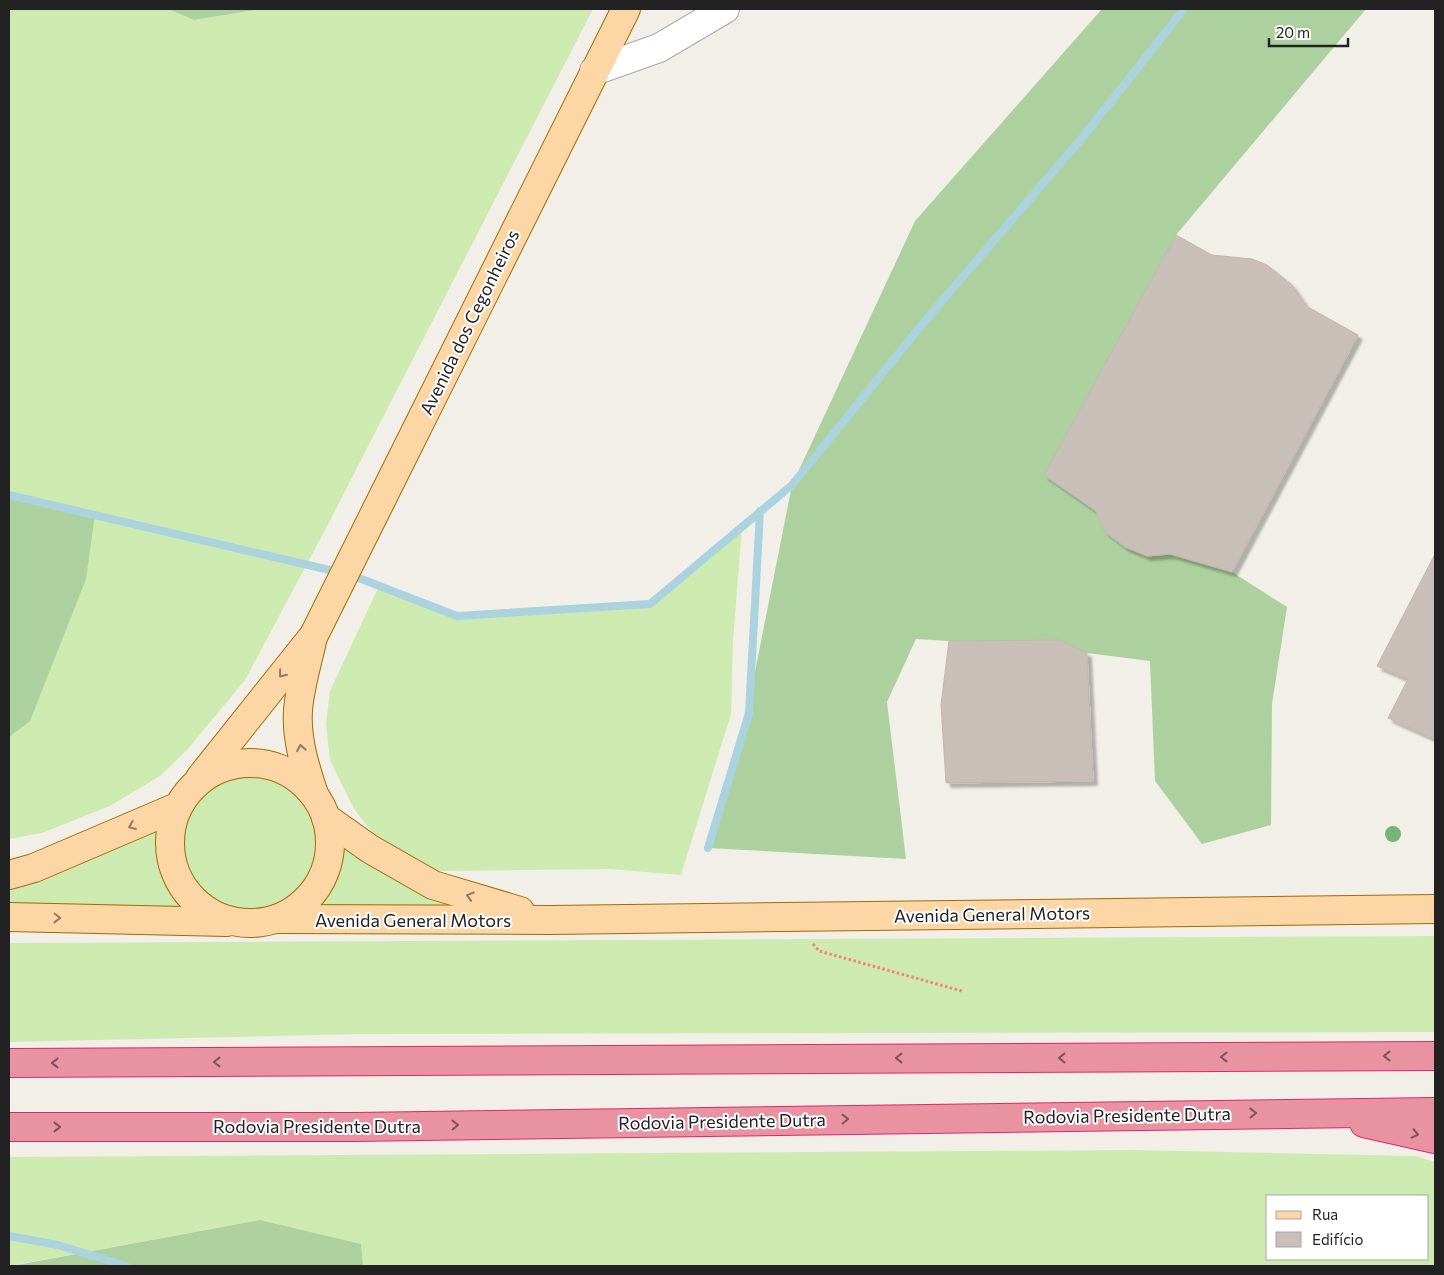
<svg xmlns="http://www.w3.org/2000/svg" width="1444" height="1275" viewBox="0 0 1444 1275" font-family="Commissioner,sans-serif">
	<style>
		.grass { fill: #cdebb0; fill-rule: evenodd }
		.forest { fill: #add19e }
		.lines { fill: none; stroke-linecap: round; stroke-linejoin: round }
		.stream { stroke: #aad3df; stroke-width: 8 }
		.building { fill: #c7bfb8; stroke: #c4b6ab; filter: url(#shadow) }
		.minor-casing { stroke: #a9a9a9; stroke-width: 30 }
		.major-casing { stroke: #a06b00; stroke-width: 30 }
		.highway-casing { stroke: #dc2a67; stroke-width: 30 }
		.path { stroke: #fa8072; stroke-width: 3; stroke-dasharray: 2.5 2.5; stroke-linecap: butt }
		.minor { stroke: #fff; stroke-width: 28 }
		.major { stroke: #fcd6a4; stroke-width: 28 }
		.highway { stroke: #e892a2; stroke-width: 28 }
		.tree { fill: #74b475 }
		.oneway { stroke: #8f7c63 }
		.oneway2 { stroke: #7b545c }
		.labels { text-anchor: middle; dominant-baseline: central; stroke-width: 4; stroke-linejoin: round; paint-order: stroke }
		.street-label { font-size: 18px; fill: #222; stroke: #fff }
	</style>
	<defs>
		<filter id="shadow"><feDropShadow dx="4.5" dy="4.5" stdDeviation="1" flood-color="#0004"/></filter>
	</defs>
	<rect width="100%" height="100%" fill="#f2efe9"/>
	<g class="grass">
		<path d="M9,9H168L194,20L263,9H593L324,532L245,680L187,750L160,776L110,806L42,833L9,839Z"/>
		<path d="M742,526L733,641L731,714L681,875L610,869L433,871L379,841L354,809L330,760L326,724L330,691L379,586L457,616L649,604Z"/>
		<path d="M243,764L269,765L294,777L314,794L326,818L370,849L550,920L277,919L258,923L9,917V875L184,797C201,778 218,770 243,764Z"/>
		<path d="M1435,936V1032L362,1034L9,1042V943Z"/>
		<path d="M1135,1150L1416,1156L1435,1162V1266H363L360,1244L260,1220L9,1266V1157ZM1268,1196H1428V1259H1268Z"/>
	</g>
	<g class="forest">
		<path d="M168,9H263L194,20Z"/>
		<path d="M1102,9H1366L1176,235L1044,475L1096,511L1105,532L1119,542L1170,554L1232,572L1287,607L1272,704L1271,825L1202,844L1155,781L1150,661L1087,653L1060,640L949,641L916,639L887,702L906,859L708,848L750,697L792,485L915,221Z"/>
		<path d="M9,492L95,515L86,579L30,721L9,737Z"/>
		<path d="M260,1220L361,1244L363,1266H11Z"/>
	</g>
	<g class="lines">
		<g class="stream">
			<path d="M9,495L351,575L457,616L650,604L792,485L924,322L1082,138L1184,9"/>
			<path d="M708,848L749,713L760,511"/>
			<path d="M9,1236L58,1245L126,1266"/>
		</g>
	</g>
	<g class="building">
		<path d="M1176,235L1212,255L1252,259L1267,265L1291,284L1306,306L1358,335L1232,572L1170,554L1147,556L1125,547L1105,532L1096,511L1044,475Z"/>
		<path d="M1435,554V739L1388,718L1408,679L1377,666Z"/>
		<path d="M1060,640L1087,653L1093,781L946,783L941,705L949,641Z"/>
	</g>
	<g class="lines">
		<g class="minor-casing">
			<path id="minor" d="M594,71L659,48L725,9"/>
		</g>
		<g class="major-casing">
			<g id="major">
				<circle cx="250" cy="843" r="80"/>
				<path d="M200,778L310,640"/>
				<path d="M314,794C305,767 296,739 298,710C300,686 308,660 313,637L626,9"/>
				<path d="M326,818L370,849L433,885L520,911"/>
				<path d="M9,875L34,868L177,807"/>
				<path d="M9,917L227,922"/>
				<path d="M277,919L550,920L1435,909"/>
			</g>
		</g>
		<g class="highway-casing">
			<g id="highway">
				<path d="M9,1063L1435,1056"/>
				<path d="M1364,1123L1435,1139"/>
				<path d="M9,1127H354L1435,1112"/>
			</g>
		</g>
		<path class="path" d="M813,944L819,951L962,991"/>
		<use href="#minor" class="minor"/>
		<use href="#major" class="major"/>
		<use href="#highway" class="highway"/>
	</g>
	<circle class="tree" cx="1393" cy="834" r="8"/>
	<defs><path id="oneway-chevron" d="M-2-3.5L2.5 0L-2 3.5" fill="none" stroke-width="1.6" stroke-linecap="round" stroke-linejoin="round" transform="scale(1.25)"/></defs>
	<g class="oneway">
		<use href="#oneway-chevron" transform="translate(282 674) rotate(129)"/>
		<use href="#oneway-chevron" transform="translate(301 748) rotate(-100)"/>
		<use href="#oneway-chevron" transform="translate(132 826) rotate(157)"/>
		<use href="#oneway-chevron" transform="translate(470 896) rotate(-163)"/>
		<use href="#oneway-chevron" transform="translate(57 918) rotate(1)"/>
	</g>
	<g class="oneway2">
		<use href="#oneway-chevron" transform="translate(1387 1056) rotate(180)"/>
		<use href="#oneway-chevron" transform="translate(1224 1057) rotate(180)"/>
		<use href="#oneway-chevron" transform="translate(899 1058) rotate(180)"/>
		<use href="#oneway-chevron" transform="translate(1062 1058) rotate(180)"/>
		<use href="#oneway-chevron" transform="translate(217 1062) rotate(180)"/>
		<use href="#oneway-chevron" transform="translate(55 1063) rotate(180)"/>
		<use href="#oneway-chevron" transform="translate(1253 1113) rotate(-1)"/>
		<use href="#oneway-chevron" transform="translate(845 1119) rotate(-1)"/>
		<use href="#oneway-chevron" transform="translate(455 1125) rotate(-1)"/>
		<use href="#oneway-chevron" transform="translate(57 1127)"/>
		<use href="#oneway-chevron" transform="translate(1415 1134) rotate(13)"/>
	</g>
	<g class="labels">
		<g class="street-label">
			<text transform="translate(469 322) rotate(-64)">Avenida dos Cegonheiros</text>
			<text transform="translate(992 914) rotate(-1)">Avenida General Motors</text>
			<text x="413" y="920">Avenida General Motors</text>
			<text transform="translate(1127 1115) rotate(-1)">Rodovia Presidente Dutra</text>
			<text transform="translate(722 1121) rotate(-1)">Rodovia Presidente Dutra</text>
			<text x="317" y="1126">Rodovia Presidente Dutra</text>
		</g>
	</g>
	<rect width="1444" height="1275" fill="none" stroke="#222222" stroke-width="20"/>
	<rect x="1266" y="1195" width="162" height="65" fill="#ffffff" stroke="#a7a7a7"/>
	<rect x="1276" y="1211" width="25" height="8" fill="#fcd6a4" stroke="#a7a7a7"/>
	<text x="1312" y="1220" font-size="15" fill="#222222">Rua</text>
	<rect x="1276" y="1232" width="25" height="15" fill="#c7bfb8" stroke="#a7a7a7"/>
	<text x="1312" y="1245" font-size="15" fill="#222222">Edifício</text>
	<path d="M1269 38v8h79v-8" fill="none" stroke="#222222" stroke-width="2.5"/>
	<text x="1276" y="38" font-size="15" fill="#222222" stroke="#ffffff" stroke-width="4" paint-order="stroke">20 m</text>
</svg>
